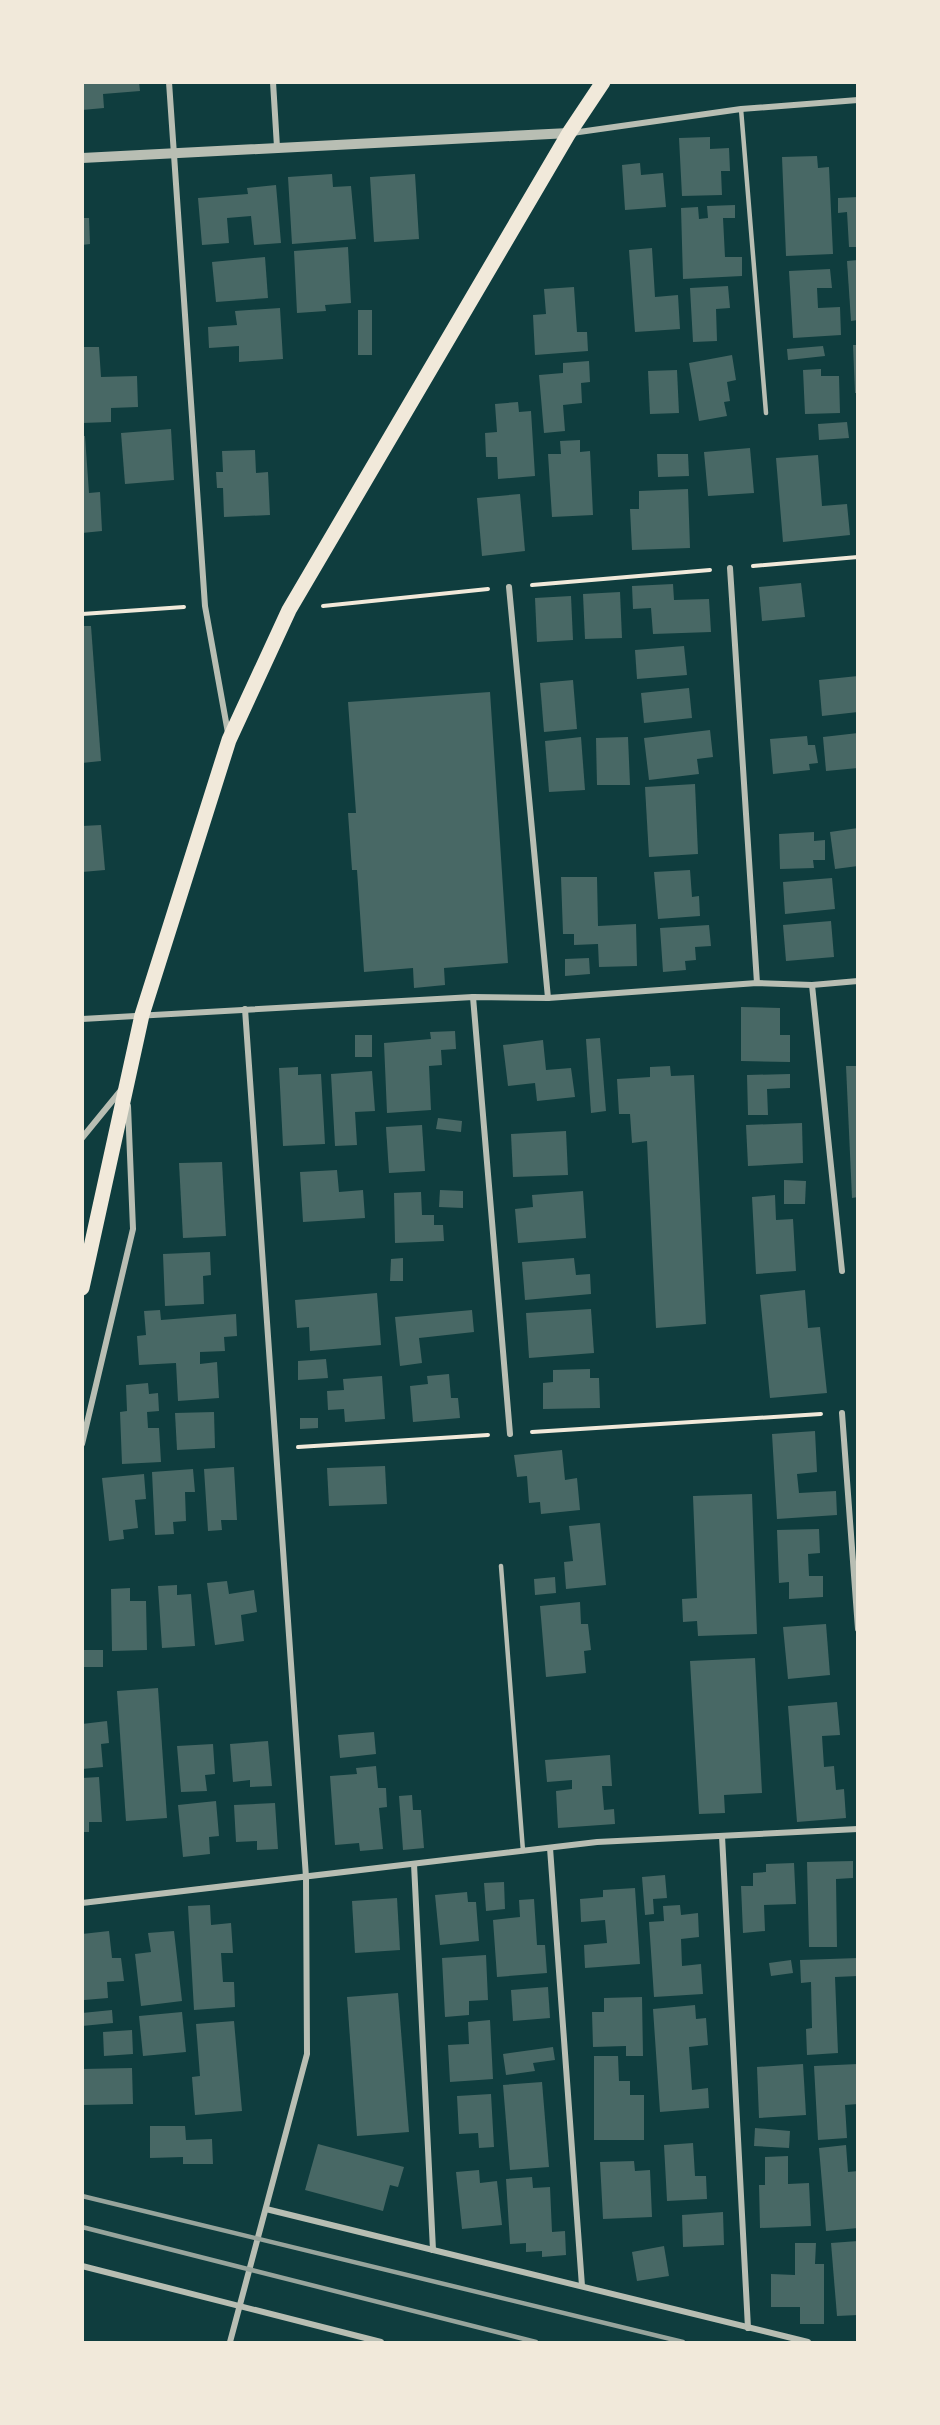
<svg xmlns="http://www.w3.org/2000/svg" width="940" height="2425" viewBox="0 0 940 2425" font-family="'DM Sans',sans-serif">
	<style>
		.building { fill: #486865 }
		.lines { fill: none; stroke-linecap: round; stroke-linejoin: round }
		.path { stroke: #f1e9da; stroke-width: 4 }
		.service { stroke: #b8beb3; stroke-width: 4.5 }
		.minor { stroke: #b8beb3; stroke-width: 6 }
		.tertiary { stroke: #b8beb3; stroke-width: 10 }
		.primary { stroke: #f1e9da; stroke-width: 15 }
		.rail { stroke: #97a49c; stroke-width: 4.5 }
	</style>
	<rect width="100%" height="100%" fill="#0f3d3e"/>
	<g class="building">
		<path d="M82,82H139L140,91L103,94L104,108L82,110Z"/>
		<path d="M710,137V149L729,148L730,171H721L722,195L682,196L679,138Z"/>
		<path d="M817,156L818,168L829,167L833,254L786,256L782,157Z"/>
		<path d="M640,163L641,175L663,173L666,207L625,210L622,165Z"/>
		<path d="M332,174L333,187L351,186L356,239L292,244L288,177Z"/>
		<path d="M415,174L419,239L374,242L370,177Z"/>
		<path d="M276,185L281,243L254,245L251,216L227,218L229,243L202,245L198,198L248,194L247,188Z"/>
		<path d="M858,197V247H849L847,212L838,213V198Z"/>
		<path d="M735,205V218H723L725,257H742V276L683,279L681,208L698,207L699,219L708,218L707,206Z"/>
		<path d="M82,218H89L90,244L82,245Z"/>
		<path d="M348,247L351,303L325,305L326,311L297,313L294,251Z"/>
		<path d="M652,248L655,297L678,295L680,329L635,332L629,250Z"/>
		<path d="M265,257L268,298L216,302L212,262Z"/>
		<path d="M858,260V320L851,321L847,261Z"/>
		<path d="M830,269L832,288H817L818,308L840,307L841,335L793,338L789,271Z"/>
		<path d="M728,286L730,308L716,309L717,341L693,342L690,288Z"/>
		<path d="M574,287L577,332H587L588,351L535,355L533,315L546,314L544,289Z"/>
		<path d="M280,308L283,359L239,362V346L209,348L208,327L237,325L235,311Z"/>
		<rect x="358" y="310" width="14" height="45"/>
		<path d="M853,345H858V393H855Z"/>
		<path d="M823,346L825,356L788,360L787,349Z"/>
		<path d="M82,347H99L101,377L137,376L138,407L111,408V422L82,423Z"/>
		<path d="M732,355L736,380L727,382L730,401L724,402L727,416L699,421L689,363Z"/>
		<path d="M589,361L590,382L581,383L582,403L563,405L565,431L544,433L539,375L563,373V363Z"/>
		<path d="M821,369V376H839L840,413L805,414L803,370Z"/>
		<path d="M677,370L679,413L650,414L648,371Z"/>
		<path d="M518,402L519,412L531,411L535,476L498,479L497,457H486L485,433L497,432L495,404Z"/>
		<path d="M847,422L849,438L819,440L818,424Z"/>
		<path d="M171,429L174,480L125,484L121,433Z"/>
		<path d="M82,436H85L89,493L100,492L102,531L82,533Z"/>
		<path d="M580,440V452L590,451L593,515L552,517L548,454H561L560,441Z"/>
		<path d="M750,448L754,493L708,496L704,452Z"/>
		<path d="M255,450L256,473L268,472L270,515L224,517L223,488H217L216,472H223L222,451Z"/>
		<path d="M657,454H688L689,476L658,477Z"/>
		<path d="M818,455L822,506L847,504L850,535L783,542L776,458Z"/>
		<path d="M688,489L690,548L632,550L630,509H639V491Z"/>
		<path d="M520,494L525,551L482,556L477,498Z"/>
		<path d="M801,583L805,617L762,621L759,587Z"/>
		<path d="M673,584L674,600L709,599L711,632L653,634L651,608L633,609L632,586Z"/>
		<path d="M620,592L622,638L585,639L583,594Z"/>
		<path d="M571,596L573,640L537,642L535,598Z"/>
		<path d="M82,626H91L101,761L82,763Z"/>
		<path d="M684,646L687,675L637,679L635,650Z"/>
		<path d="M858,676V712L822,716L819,680Z"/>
		<path d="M573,680L577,729L544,732L540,683Z"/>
		<path d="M689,688L692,718L644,723L641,693Z"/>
		<path d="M490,692L508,963L444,968L445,985L414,988L413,968L364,972L357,870H352L348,813H356L348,702Z"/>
		<path d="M710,730L713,757L697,759L699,774L649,780L644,738Z"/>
		<path d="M858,733V768L826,771L823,737Z"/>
		<path d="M807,736L808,745H815L818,763L809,764L810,770L773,774L770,739Z"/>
		<path d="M581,737L585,790L549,792L545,741Z"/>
		<path d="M628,737L630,785H597L596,738Z"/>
		<path d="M695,784L698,854L649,857L645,787Z"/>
		<path d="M101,825L105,870L82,872V826Z"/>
		<path d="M858,828V866L835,869L830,832Z"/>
		<path d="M814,832V841L825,840V860H813L814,868L780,869L779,834Z"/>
		<path d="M690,870L692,897L699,896L700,916L658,919L654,872Z"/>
		<path d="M561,877H597L598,926L636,924L637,966L599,967L598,944L574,945V934H563Z"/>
		<path d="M832,878L835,909L785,914L783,882Z"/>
		<path d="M831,921L834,957L786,961L783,925Z"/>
		<path d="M709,925L711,946L695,947L696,960L685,961L686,970L663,972L660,928Z"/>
		<path d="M589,958L590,974L565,976V959Z"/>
		<path d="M741,1007L780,1008V1035H790V1062L741,1061Z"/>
		<path d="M455,1031L456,1049L441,1050L442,1065L429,1066L431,1110L387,1113L384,1043L431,1039L430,1032Z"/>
		<rect x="355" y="1035" width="17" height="22"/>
		<path d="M600,1038L606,1111L591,1113L586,1039Z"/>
		<path d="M543,1040L546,1070L571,1068L575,1097L537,1101L535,1083L508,1086L503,1045Z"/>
		<path d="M670,1066L671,1076L694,1075L706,1324L656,1328L647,1141L632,1143L630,1114H619L617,1079L650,1077V1067Z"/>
		<path d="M846,1066H858V1197L852,1198Z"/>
		<path d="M298,1067V1075L321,1074L325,1144L283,1146L279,1068Z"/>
		<path d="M372,1071L375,1111L355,1112L357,1145L335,1146L331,1074Z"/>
		<path d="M790,1074V1088L767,1089L768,1115H748L747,1075Z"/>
		<path d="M438,1118L462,1121L461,1132L436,1129Z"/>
		<path d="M802,1123L803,1163L748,1166L746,1125Z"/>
		<path d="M422,1125L425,1171L389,1173L386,1127Z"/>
		<path d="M566,1131L568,1175L513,1177L511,1134Z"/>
		<path d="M222,1162L226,1236L183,1238L179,1163Z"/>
		<path d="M337,1170L339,1192L363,1190L365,1218L303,1222L300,1172Z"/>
		<path d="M784,1180L806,1181L805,1204H784Z"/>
		<path d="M440,1190L463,1191V1208L439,1207Z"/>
		<path d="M583,1191L586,1238L518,1243L515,1209L533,1207L532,1195Z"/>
		<path d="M421,1192L422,1215H434V1225H443L444,1241L395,1243L394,1193Z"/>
		<path d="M775,1195L776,1220L793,1219L796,1271L756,1274L752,1197Z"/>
		<path d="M210,1252L211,1275L203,1276L204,1304L165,1306L163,1254Z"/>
		<path d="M403,1258V1281H390L391,1259Z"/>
		<path d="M574,1258L576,1275L590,1274L591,1294L525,1300L522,1262Z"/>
		<path d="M805,1290L808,1328L820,1327L827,1393L770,1398L760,1295Z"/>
		<path d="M377,1293L381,1345L310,1351L309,1327L297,1328L295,1300Z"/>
		<path d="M591,1309L594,1353L529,1358L526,1313Z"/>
		<path d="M160,1310L161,1320L236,1314L237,1336L224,1337L225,1351L200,1352V1364L217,1362L219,1398L178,1401L176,1363L139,1365L137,1336L146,1335L144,1311Z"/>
		<path d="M472,1310L474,1332L419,1338L422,1363L400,1366L395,1317Z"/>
		<path d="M326,1359L328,1378L298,1380V1361Z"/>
		<path d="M590,1369V1378H599L600,1408L543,1409V1383L553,1382V1370Z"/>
		<path d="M449,1374L451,1398H458L460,1418L413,1422L410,1386L428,1384L427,1376Z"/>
		<path d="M382,1376L385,1419L345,1422L344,1409L328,1410L327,1391L344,1390L343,1379Z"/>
		<path d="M148,1383L149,1394L158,1393L159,1411L147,1412L148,1428H159L161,1462L122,1464L120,1412L127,1411L126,1385Z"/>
		<path d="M214,1412L215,1448L177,1450L175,1413Z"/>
		<path d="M300,1418H318V1428L300,1429Z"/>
		<path d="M815,1431L817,1472L797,1474L799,1493L836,1491L837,1515L777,1519L772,1434Z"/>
		<path d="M562,1450L565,1480L577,1478L580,1510L541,1514L540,1502L529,1503L527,1476L517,1477L514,1455Z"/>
		<path d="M385,1466L387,1504L329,1506L327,1468Z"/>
		<path d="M234,1467L237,1520H221L222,1530L208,1531L204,1469Z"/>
		<path d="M193,1469L195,1492H185L186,1521L173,1522L174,1534L155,1535L152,1472Z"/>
		<path d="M144,1474L146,1499L135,1500L138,1528L123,1530L124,1539L109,1541L102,1478Z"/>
		<path d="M752,1494L757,1634L698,1636L697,1621L683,1622L682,1599L697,1598L693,1496Z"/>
		<path d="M600,1523L606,1585L566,1589L564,1562L573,1561L569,1526Z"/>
		<path d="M819,1529L820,1553L808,1554L809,1576H823V1597L789,1599V1582L779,1583L777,1530Z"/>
		<path d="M555,1577L556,1593L535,1595L534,1579Z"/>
		<path d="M227,1581L229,1594L254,1590L257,1612L241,1615L244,1641L215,1645L207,1583Z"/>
		<path d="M177,1585V1595L191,1594L195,1646L162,1648L158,1586Z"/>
		<path d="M130,1588V1601H146L147,1650L112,1651L111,1589Z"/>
		<path d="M580,1602L581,1624H588L591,1650L584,1651L586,1673L546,1677L540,1606Z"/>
		<path d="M826,1624L830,1675L788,1679L783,1627Z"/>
		<rect x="82" y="1650" width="21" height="17"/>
		<path d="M755,1658L762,1793L724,1795L725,1813L699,1814L690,1661Z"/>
		<path d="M158,1688L167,1818L126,1821L117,1691Z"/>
		<path d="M837,1702L840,1735L822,1736L824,1767L834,1766L836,1790L844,1789L846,1818L797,1822L788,1706Z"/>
		<path d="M107,1721L109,1743L101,1744L103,1767L82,1769V1724Z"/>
		<path d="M374,1732L376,1754L340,1758L338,1735Z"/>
		<path d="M268,1741L272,1786L250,1787V1780L233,1782L230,1744Z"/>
		<path d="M213,1744L215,1774L205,1775L207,1791L181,1792L177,1746Z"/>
		<path d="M610,1755L612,1786H602L604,1810L614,1809L615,1824L558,1828L556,1791L572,1789V1780L547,1782L545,1760Z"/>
		<path d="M376,1766L378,1788H386L387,1807L379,1808L383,1849L360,1851L359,1843L335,1845L330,1776L357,1774L356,1768Z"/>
		<path d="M99,1777L102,1822H89V1832H82V1778Z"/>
		<path d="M412,1795L413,1810H421L424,1848L403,1850L399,1796Z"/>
		<path d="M216,1801L219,1836L209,1837L210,1854L183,1857L178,1805Z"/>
		<path d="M275,1803L278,1849L257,1850V1841L236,1842L234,1805Z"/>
		<path d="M853,1861V1878L836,1879L837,1947H809L807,1862Z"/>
		<path d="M794,1863L796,1904L764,1905L765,1931L743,1933L741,1886H753V1873L766,1872V1864Z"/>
		<path d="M665,1875L667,1898L653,1899L654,1914L645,1915L642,1877Z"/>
		<path d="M504,1882L505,1909L486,1911L484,1883Z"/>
		<path d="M635,1888L640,1964L585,1968L584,1945L607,1943L605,1920L581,1922L580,1899L603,1897V1890Z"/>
		<path d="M467,1892L468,1902H476L479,1941L440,1945L435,1895Z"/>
		<path d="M397,1898L400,1950L355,1953L352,1901Z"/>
		<path d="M534,1899L537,1945H545L547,1973L497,1977L493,1920L520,1917L519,1900Z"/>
		<path d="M210,1905L211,1925L231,1923L233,1953H221L223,1982H234L235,2007L194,2010L188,1906Z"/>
		<path d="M680,1905L681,1915L698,1913L699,1937L681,1939L682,1966L701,1964L703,1994L654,1997L649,1922L664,1921L663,1906Z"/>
		<path d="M109,1931L112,1958H121L124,1981L107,1982L108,1998L84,2000L82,1934Z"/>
		<path d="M174,1931L182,2001L141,2006L135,1954L151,1952L148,1933Z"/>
		<path d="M486,1955L488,2000L469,2001V2015L445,2017L442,1958Z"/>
		<path d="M858,1958V1976L835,1977L838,2053L807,2055L806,2029L812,2028L811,1982L801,1983L800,1960Z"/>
		<path d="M791,1960L793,1973L771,1976L769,1963Z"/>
		<path d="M548,1987L550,2018L513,2021L511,1990Z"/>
		<path d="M398,1993L409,2132L357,2136L347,1997Z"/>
		<path d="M642,1997L643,2056H626V2046L593,2047L592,2012H604V1998Z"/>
		<path d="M695,2005L696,2019L706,2018L708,2045L689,2047L692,2090L708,2088L709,2108L660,2112L653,2009Z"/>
		<path d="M112,2010L113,2023L82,2026V2013Z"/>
		<path d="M182,2012L186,2052L143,2056L139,2016Z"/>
		<path d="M490,2020L493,2079L450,2082L448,2045L469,2044L468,2022Z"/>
		<path d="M234,2021L242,2111L195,2115L192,2077L200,2076L196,2024Z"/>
		<path d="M132,2030L133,2054L104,2056L103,2032Z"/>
		<path d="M553,2047L555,2060L533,2063L535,2071L506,2075L503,2054Z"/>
		<path d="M594,2056H618L619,2081H630V2095H644V2140H594Z"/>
		<path d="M803,2064L806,2115L759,2118L757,2067Z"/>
		<path d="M858,2064V2104L845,2105L847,2138L818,2140L814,2066Z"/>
		<path d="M132,2068L133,2104L82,2105V2069Z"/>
		<path d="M542,2082L549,2167L510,2170L503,2085Z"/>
		<path d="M491,2094L494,2147L479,2148L478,2133L459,2134L457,2096Z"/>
		<path d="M150,2126H185L186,2140L212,2139L213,2164H183V2157L150,2158Z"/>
		<path d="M755,2128L790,2131L789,2148L754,2146Z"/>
		<path d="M693,2143L695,2176H706L707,2199L667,2201L664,2145Z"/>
		<path d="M318,2144L404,2167L398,2187L390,2185L383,2211L305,2190Z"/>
		<path d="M846,2145L848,2172L858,2171V2228L826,2231L819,2148Z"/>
		<path d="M788,2156V2184L809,2183L811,2226L760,2228L759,2185H765V2157Z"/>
		<path d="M634,2161L635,2171L650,2170L652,2217L603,2219L600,2162Z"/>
		<path d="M479,2170L480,2183L497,2181L502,2225L462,2229L456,2172Z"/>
		<path d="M532,2177L533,2188L550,2187L552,2232L565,2231L566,2255L542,2257V2251L526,2252V2243L510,2244L506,2179Z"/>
		<path d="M723,2212L724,2245L683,2247L682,2215Z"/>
		<path d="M858,2241V2315L837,2316L831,2243Z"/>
		<path d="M795,2243H816L815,2264H824V2324H800V2307H771V2274L795,2275Z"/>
		<path d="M664,2246L669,2276L637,2281L632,2252Z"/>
	</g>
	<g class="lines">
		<g class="path">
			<path d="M753,566L858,557"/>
			<path d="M532,585L710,570"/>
			<path d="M323,606L488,589"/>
			<path d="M82,614L184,607"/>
			<path d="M532,1432L821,1414"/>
			<path d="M298,1447L488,1435"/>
		</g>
		<g class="service">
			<path d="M741,109L766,413"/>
			<path d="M501,1566L523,1851"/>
		</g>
		<g class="minor">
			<path d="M169,82L205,606L228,733"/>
			<path d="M273,82L277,147"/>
			<path d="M572,133L741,109L858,100"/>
			<path d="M730,568L757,983"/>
			<path d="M509,587L548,998"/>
			<path d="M812,985L842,1271"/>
			<path d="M473,997L510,1434"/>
			<path d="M82,1019L473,997L548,998L757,983L812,985L858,981"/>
			<path d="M82,1138L122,1089"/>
			<path d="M842,1413L858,1629"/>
			<path d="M82,1444L133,1229L128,1106"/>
			<path d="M722,1836L748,2328"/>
			<path d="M550,1848L582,2286"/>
			<path d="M414,1864L433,2250"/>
			<path d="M82,1903L597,1842L858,1829"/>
			<path d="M266,2209L808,2342"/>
			<path d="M82,2266L381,2342"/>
			<path d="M230,2342L307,2054L306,1877L245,1009"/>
		</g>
		<path class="tertiary" d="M82,158L569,133"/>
		<path class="primary" d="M82,1288L142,1015L229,740L289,610L569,133L603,82"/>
		<g class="rail">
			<path d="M82,2196L683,2342"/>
			<path d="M82,2227L536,2342"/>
		</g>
	</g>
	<rect width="940" height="2425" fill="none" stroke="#f1e9da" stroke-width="168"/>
</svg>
